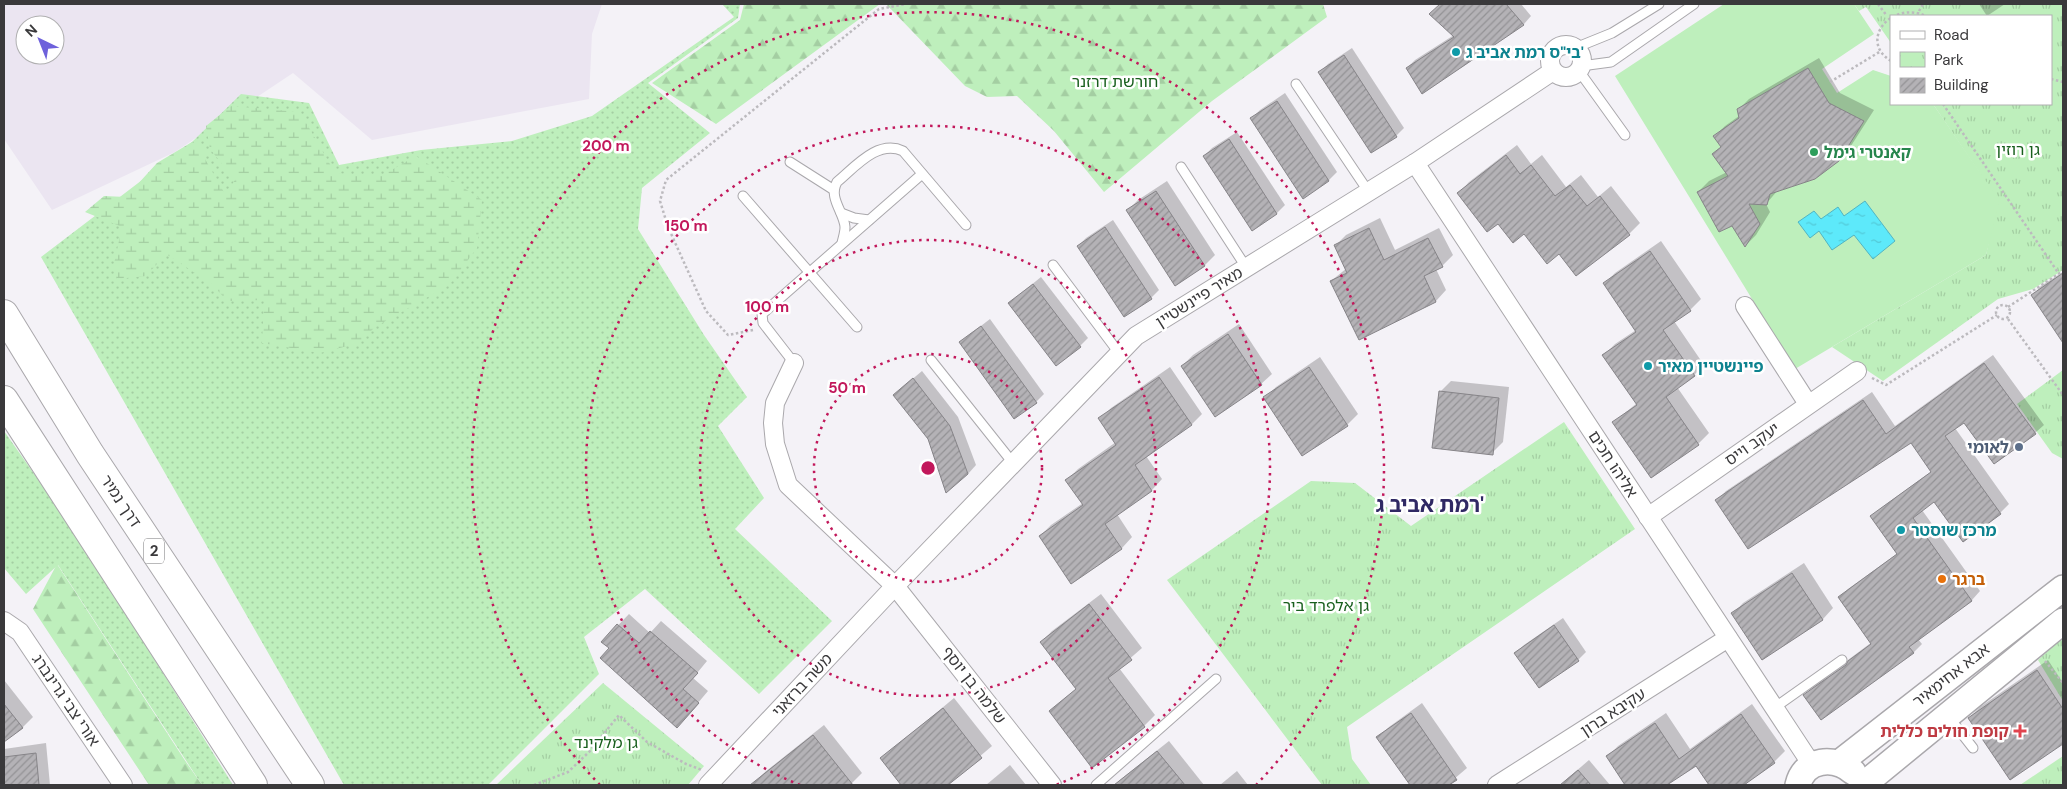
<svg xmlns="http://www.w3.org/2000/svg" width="2067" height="789" viewBox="0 0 2067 789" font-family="'DM Sans','Noto Sans Hebrew',sans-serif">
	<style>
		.built { fill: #ebe5f1; fill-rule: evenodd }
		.grass { fill: url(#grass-dots) }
		.forest { fill: url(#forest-firs) }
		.wetland { fill: url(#wetland-marsh) }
		.park { fill: url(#park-tufts) }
		.pitch { fill: #beefbc }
		.water { fill: url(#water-ripples); stroke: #52b4c1 }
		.shadow { fill: #0003 }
		.building { fill: url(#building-hatch); stroke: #868488 }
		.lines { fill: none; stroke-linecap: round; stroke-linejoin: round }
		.lane-casing { stroke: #aaa8ac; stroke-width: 11 }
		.street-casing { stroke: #aaa8ac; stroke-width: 20 }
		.secondary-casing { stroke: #aaa8ac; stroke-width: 28 }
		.highway-casing { stroke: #aaa8ac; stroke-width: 30 }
		.path { stroke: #bcbabe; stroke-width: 2.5; stroke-dasharray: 2.5 2.5; stroke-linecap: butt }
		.lane { stroke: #fff; stroke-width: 9 }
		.street { stroke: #fff; stroke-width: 18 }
		.secondary { stroke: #fff; stroke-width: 25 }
		.highway { stroke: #fff; stroke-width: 28 }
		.ring { fill: none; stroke: #c2185b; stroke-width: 2.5; stroke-dasharray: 2.5 5 }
		.culture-dot { fill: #0f9aa8; stroke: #fff; stroke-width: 2 }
		.leisure-dot { fill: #2e9e5b; stroke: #fff; stroke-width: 2 }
		.service-dot { fill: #5c6f8a; stroke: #fff; stroke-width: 2 }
		.food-dot { fill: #e8710a; stroke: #fff; stroke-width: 2 }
		.health-dot { fill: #e0444e; stroke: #fff; stroke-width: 2 }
		.labels { text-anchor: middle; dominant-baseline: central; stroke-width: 5; stroke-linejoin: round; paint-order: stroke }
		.shield { fill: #fff; stroke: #757476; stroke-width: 1 }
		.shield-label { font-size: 15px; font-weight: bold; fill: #3a393b }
		.culture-label { font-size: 16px; font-weight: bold; fill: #0d838f; stroke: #fff; text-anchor: start }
		.park-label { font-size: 16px; fill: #185f1d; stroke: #fff }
		.leisure-label { font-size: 16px; font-weight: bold; fill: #27864d; stroke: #fff; text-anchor: start }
		.street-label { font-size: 16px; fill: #3a393b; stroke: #fff }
		.service-label { font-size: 16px; font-weight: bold; fill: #4e5e75; stroke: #fff; text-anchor: end }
		.food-label { font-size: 16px; font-weight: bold; fill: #c56008; stroke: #fff; text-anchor: start }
		.health-label { font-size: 16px; font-weight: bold; fill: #be3a42; stroke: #fff; text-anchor: end }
		.district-label { font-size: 21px; font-weight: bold; fill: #302964; stroke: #fff }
		.centre { fill: #c2185b; stroke: #fff; stroke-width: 2.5 }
		.ring-label { font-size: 15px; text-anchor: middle; font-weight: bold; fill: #c2185b; stroke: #fff; stroke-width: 5; stroke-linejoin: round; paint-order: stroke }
	</style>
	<defs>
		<pattern id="grass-dots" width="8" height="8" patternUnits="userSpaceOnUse" patternTransform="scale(1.25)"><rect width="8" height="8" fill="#beefbc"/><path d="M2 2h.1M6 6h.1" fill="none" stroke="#a4cea2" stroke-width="1.8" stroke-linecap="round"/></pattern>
		<pattern id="forest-firs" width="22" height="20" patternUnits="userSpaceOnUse" patternTransform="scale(1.25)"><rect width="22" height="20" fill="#beefbc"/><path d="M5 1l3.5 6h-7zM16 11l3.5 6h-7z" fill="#a4cea2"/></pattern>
		<pattern id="wetland-marsh" width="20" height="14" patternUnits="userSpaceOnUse" patternTransform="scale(1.25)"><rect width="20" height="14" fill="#beefbc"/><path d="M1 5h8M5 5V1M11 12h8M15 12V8" fill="none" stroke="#a4cea2"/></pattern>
		<pattern id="park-tufts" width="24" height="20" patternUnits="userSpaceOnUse" patternTransform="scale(1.25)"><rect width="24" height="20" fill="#beefbc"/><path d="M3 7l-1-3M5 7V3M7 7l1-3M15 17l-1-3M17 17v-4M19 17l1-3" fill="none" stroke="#a4cea2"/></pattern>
		<pattern id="water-ripples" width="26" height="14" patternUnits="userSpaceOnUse" patternTransform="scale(1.25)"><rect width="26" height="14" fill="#5de9fa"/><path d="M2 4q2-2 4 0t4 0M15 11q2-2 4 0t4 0" fill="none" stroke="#52c9d7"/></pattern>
		<pattern id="building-hatch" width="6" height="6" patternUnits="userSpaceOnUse" patternTransform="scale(1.25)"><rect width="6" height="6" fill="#b4b2b6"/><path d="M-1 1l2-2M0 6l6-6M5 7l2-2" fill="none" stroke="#939295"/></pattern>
	</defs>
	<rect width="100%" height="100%" fill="#f4f2f7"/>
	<path class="built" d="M4,4H602L592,34L589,99L372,140L293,73L175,152L52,210L4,139ZM25,25H55V55H25Z"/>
	<g class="grass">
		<path d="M722,4H740L738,18L648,83L710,133L642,188L638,229L704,335L747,397L718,426L764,498L735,529L832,621L759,694L645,589L584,637L599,674L488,785H344L41,257L192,142L241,94L309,103L339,165L421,150L512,141L592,116L734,17Z"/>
		<path d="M4,431L75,532L233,785H202L58,565L26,594L4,568Z"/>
	</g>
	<g class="forest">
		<path d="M744,4H880L716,124L652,83L740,20Z"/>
		<path d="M886,4H1323L1327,17L1212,101L1104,192L1054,131L1017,96L987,97L965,86Z"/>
		<path d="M57,564L184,759L202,785H149L33,609Z"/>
	</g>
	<path class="wetland" d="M231,106L300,112L335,173L381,176L416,156L482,200L477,248L449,285L375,327L359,343L320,353L262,343L264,300L227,301L212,284L166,254L146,276L117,279L114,264L122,227L85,212L104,196L126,197L157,163L192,142L205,150V159L225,194L235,180L210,149L206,126Z"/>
	<g class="park">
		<path d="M1854,4H2063V270L2033,289L1998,299L1883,381L1832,347L1986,255L1998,200L1933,104H2051V16H1891V43L1866,7L1859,11Z"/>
		<path d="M2063,370V459L2052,453L2017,404Z"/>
		<path d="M1564,422L1635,529L1347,727L1352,759L1371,785H1322L1167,580L1311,481L1355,483L1411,526Z"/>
		<path d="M2063,637V701L2038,660Z"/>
		<path d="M603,683L704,766L688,785H496Z"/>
		<path d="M2063,756V785H2020Z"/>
	</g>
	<path class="pitch" d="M1724,4H1854L1874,34L1822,69L1837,93L1873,70L1891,76V104H1933L1999,200L1993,229L1986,255L1795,369L1615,76Z"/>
	<path class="water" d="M1865,201L1895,241L1873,259L1854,235L1832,250L1819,231L1810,238L1798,222L1814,211L1821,219L1838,207L1844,216Z"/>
	<g class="shadow">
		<path d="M1442,4H1521L1531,16L1524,24L1422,92L1407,68L1415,60L1454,35L1431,14Z"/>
		<path d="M1979,4H2005L1987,16Z"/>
		<path d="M1352,48L1404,128L1396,136L1372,152L1320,72L1328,64Z"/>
		<path d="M1819,58L1840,93L1874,110L1849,149L1838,161L1778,190L1766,204L1770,212L1756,235L1746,245L1732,224L1698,192L1709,181L1727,172L1722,146L1715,136L1725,126L1739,116L1738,110L1749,99Z"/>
		<path d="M1285,93L1337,172L1329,180L1303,197L1252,118L1260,110Z"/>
		<path d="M1237,132L1285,205L1277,213L1252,229L1204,156L1212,148Z"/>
		<path d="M1517,145L1531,164L1542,155L1566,187L1581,175L1598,197L1611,186L1640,223L1629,234L1577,274L1560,252L1525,232L1498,222L1459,193L1469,182Z"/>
		<path d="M1167,181L1215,255L1204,266L1127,211L1138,200Z"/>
		<path d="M1380,218L1395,250L1439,228L1453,255L1442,266L1436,269L1446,290L1436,301L1359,338L1331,281L1347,268L1335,246L1346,235Z"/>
		<path d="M1113,220L1159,290L1151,298L1078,246L1086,238Z"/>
		<path d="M1661,241L1701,299L1690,310L1674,321L1704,365L1694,375L1677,387L1709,433L1698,444L1614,422L1637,403L1604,355L1615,344L1636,330L1604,284L1615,273Z"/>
		<path d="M2063,272V341L2033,295L2041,286Z"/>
		<path d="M1041,277L1088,338L1080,346L1009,303Z"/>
		<path d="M990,319L1044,394L1036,402L960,342Z"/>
		<path d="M1239,324L1272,374L1261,384L1182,366L1193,355Z"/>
		<path d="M1993,355L2044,425L2035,433L1964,421L1955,428L2009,504L2000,513L1963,540L1935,501L1922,510L1980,591L1972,600L1918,639L1922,644L1913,653L1805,695L1813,686L1872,642L1839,598L1848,589L1898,553L1872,517L1881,508L1932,471L1911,441L1717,500L1726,491L1872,392L1895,426Z"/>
		<path d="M1320,357L1358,414L1347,425L1265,398L1276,387Z"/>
		<path d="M1170,367L1202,414L1192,424L1146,456L1162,479L1152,490L1117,514L1132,537L1122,548L1072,582L1040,536L1051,525L1083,503L1067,480L1078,469L1116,442L1100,419L1111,408Z"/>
		<path d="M922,371L958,417L976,465L968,474L929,439L903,387Z"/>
		<path d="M1451,381L1509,387L1503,442L1492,453L1440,392Z"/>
		<path d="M1804,563L1833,608L1823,619L1762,659L1733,614L1743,603Z"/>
		<path d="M1101,594L1142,648L1119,668L1155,715L1144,726L1092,766L1050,711L1077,688L1041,642L1052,631Z"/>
		<path d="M629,614L650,633L661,621L707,661L693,678L708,691L687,716L603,641Z"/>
		<path d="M1563,618L1586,652L1578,660L1516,653L1524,645Z"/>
		<path d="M2048,660L2063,683V742L2010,778L1969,718L1980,707Z"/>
		<path d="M4,680L33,717L22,728L4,740Z"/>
		<path d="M954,698L992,746L946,785H903L881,759Z"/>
		<path d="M1422,703L1467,768L1447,785H1411L1378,737L1389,727Z"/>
		<path d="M1752,704L1785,751L1774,762L1742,785H1711L1696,764L1665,785H1627L1608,756L1618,746L1666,713L1690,749Z"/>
		<path d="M824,725L862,773L850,785H756L754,783L765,772Z"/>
		<path d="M1169,741L1204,785H1115L1120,780Z"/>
		<path d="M46,743L50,785H4V749Z"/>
		<path d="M1589,760L1610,785H1560Z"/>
		<path d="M1010,765L1026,785H986Z"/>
		<path d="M1237,771L1248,785H1220Z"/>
	</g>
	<g class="building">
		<path d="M1440,4H1506L1524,25L1422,94L1406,68L1454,37L1429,14Z"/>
		<path d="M1344,55L1397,137L1371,153L1318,72Z"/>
		<path d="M1808,68L1829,103L1864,121L1839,161L1815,179L1770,194L1767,205L1749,204L1760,224L1745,247L1732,226L1719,232L1697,192L1728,176L1712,154L1721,147L1713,136L1739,118L1737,109Z"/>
		<path d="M1277,101L1329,181L1303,199L1250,118Z"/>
		<path d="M1229,139L1277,214L1252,231L1203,156Z"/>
		<path d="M1506,155L1520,174L1531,165L1555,196L1570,185L1587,206L1600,196L1630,235L1576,276L1559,254L1547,264L1524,234L1513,243L1498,224L1487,232L1457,193Z"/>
		<path d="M1156,191L1205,266L1175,286L1126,210Z"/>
		<path d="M1105,227L1152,299L1124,317L1077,246Z"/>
		<path d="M1369,228L1384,260L1428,238L1443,267L1424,276L1436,302L1359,340L1330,281L1347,273L1334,245Z"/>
		<path d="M1650,251L1691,311L1663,330L1695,376L1666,397L1699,445L1651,478L1612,422L1637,405L1602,355L1636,332L1603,283Z"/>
		<path d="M2063,273V343L2031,295Z"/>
		<path d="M1033,284L1081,347L1056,366L1008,303Z"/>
		<path d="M981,326L1037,403L1014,419L959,342Z"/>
		<path d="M1228,334L1262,385L1215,417L1181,366Z"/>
		<path d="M1984,363L2036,434L1994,464L1964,423L1945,436L2001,514L1963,542L1934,502L1913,518L1972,601L1909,647L1914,653L1821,720L1803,695L1846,665L1848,661L1871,644L1838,597L1897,554L1870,516L1931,472L1911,443L1748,549L1715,500L1863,400L1886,434Z"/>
		<path d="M1309,367L1348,426L1302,456L1263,397Z"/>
		<path d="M1159,377L1192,425L1135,465L1152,491L1105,524L1122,549L1071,584L1039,536L1083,505L1065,480L1116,445L1098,418Z"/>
		<path d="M913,378L950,426L968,474L946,493L928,439L893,395Z"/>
		<path d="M1439,391L1499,398L1493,455L1432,448Z"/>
		<path d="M1792,573L1823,620L1762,660L1731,613Z"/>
		<path d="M1089,604L1132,660L1108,678L1145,727L1092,768L1049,711L1076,689L1040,642Z"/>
		<path d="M617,624L639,643L650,631L698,673L683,689L699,703L677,728L600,658L609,648L601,642Z"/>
		<path d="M1554,625L1579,661L1539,688L1514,653Z"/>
		<path d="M2037,670L2063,709V744L2010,780L1968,718Z"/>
		<path d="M4,704L23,728L4,742Z"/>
		<path d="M943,708L982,758L948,785H901L880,758Z"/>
		<path d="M1411,713L1457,780L1449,785H1410L1376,737Z"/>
		<path d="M1741,714L1775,763L1744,785H1709L1696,766L1667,785H1625L1606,756L1655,723L1679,759Z"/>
		<path d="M813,735L853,785H750Z"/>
		<path d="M1157,751L1185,785H1114Z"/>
		<path d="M36,753L39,785H4V757Z"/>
		<path d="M1578,770L1591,785H1560Z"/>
	</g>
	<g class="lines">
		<g class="lane-casing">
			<g id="lane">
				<path d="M1575,48L1612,33L1659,4"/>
				<path d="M1581,66L1611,62L1694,4"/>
				<path d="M1579,71L1625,135"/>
				<path d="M1296,84L1368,191"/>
				<path d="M790,162L834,190"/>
				<path d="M1181,167L1246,267"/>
				<path d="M743,196L857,327"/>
				<path d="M841,213L854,218L869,220"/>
				<path d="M842,243C843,238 845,233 845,227C844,212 828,198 837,182C855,167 878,139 903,151L966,225"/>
				<path d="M1053,265L1119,353"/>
				<path d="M931,360L1013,463"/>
				<path d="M794,363L763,323L762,314L922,174"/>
				<path d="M1774,708L1842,660"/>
				<path d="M1948,716L1973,748"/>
				<path d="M1096,785L1216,679"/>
			</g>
		</g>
		<g class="street-casing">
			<g id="street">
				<circle cx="1566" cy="61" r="16"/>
				<path d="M1415,163L1812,765"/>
				<path d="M1745,306L1808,404"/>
				<path d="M794,363L775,403L773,423L775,444L788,485L895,586L1052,785"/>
				<path d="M1648,517L1857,371"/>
				<path d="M4,621L20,632L123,785"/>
				<path d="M708,785L895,586L1136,336L1415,163L1553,71"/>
				<path d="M1497,785L1728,638"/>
			</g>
		</g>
		<g class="secondary-casing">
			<g id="secondary">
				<path d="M1839,763L2063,588"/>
				<path d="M1798,785C1804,758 1835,756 1853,772"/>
				<path d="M1863,785L2063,621"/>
			</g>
		</g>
		<g class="highway-casing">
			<g id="highway">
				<path d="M4,314L90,454L310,785"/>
				<path d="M4,400L253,785"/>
			</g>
		</g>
		<g class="path">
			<path d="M1878,4L1887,16"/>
			<path d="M1919,11L1923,4"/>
			<path d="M1891,61C1858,41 1891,0 1926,16"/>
			<path d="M2051,79L2063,82"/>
			<path d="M1830,82L1881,51"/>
			<path d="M1943,104L2059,274"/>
			<circle cx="2003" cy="312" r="7"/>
			<path d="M2008,307L2063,271"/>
			<path d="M2008,319L2063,395"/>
			<path d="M753,330L728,335L706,311L668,227L660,201L666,180L879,9L906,4"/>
			<path d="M1872,378L1886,385L1997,315"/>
			<path d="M2045,661L2063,683"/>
			<path d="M534,785L568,772L589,752L619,715L647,742L686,764L702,770"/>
		</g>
		<use href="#lane" class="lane"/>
		<use href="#street" class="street"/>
		<use href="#secondary" class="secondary"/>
		<use href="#highway" class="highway"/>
	</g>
	<g class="ring">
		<circle cx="928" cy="468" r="114"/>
		<circle cx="928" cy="468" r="228"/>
		<path d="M800 785A342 342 0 1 1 1056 785"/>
		<path d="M600 785A456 456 0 1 1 1256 785"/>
	</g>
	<g class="culture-dot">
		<circle cx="1456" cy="52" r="5"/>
		<circle cx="1648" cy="366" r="5"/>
		<circle cx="1901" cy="530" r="5"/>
	</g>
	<circle class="leisure-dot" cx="1814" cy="152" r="5"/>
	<circle class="service-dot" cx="2019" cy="447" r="5"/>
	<circle class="food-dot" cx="1942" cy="579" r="5"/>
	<path class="health-dot" d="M2017.5 723.5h5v5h5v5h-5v5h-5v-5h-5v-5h5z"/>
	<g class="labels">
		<rect class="shield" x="144" y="538.5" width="20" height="25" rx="4"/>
		<g class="shield-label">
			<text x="154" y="551">2</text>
		</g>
		<g class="culture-label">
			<text x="1466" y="52">בי"ס רמת אביב ג'</text>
			<text x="1658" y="366">פיינשטיין מאיר</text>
			<text x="1911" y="530">מרכז שוסטר</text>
		</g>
		<g class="park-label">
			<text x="1115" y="81">חורשת דרזנר</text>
			<text x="2018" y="149">גן רוזין</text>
			<text x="1326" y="605">גן אלפרד ביר</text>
			<text x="606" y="742">גן מלקינד</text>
		</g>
		<g class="leisure-label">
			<text x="1824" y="152">קאנטרי גימל</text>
		</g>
		<g class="street-label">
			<text transform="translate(1199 297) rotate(-32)">מאיר פיינשטיין</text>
			<text transform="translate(1752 444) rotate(-35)">יעקב וייס</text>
			<text transform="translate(1613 464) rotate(57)">אליהו חכים</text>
			<text transform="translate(121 501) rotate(56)">דרך נמיר</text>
			<text transform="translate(1951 675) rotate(-38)">אבא אחימאיר</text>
			<text transform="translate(802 685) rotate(-47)">משה ברזאני</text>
			<text transform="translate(974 685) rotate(52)">שלמה בן יוסף</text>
			<text transform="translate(66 700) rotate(56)">אורי צבי גרינברג</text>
			<text transform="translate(1613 712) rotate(-33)">עקיבא ברון</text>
		</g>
		<g class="service-label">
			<text x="2009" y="447">לאומי</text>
		</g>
		<g class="food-label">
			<text x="1952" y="579">ברגר</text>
		</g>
		<g class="health-label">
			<text x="2009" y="731">קופת חולים כללית</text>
		</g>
		<g class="district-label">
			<text x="1430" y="505">רמת אביב ג'</text>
		</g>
	</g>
	<circle cx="928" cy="468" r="8" class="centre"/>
	<g class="ring-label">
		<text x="606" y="151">200 m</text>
		<text x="686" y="231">150 m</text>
		<text x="767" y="312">100 m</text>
		<text x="847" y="393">50 m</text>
	</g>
	<rect width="2067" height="789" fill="none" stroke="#3a393b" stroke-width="10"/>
	<rect x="1890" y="15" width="162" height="90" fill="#ffffff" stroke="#b0b0b1"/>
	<rect x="1900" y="31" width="25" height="8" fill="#ffffff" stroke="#b0b0b1"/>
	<text x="1934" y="40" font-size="15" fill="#3a393b">Road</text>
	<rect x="1900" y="52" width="25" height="15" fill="url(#park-tufts)" stroke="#b0b0b1"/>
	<text x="1934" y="65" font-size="15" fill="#3a393b">Park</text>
	<rect x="1900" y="78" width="25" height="15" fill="url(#building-hatch)" stroke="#b0b0b1"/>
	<text x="1934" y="90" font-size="15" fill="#3a393b">Building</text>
	<g transform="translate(40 40) rotate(317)"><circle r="24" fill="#ffffff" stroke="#b0b0b1"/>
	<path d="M0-4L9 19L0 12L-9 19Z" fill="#6e61db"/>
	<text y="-8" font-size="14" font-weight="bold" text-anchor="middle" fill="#3a393b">N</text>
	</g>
</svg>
